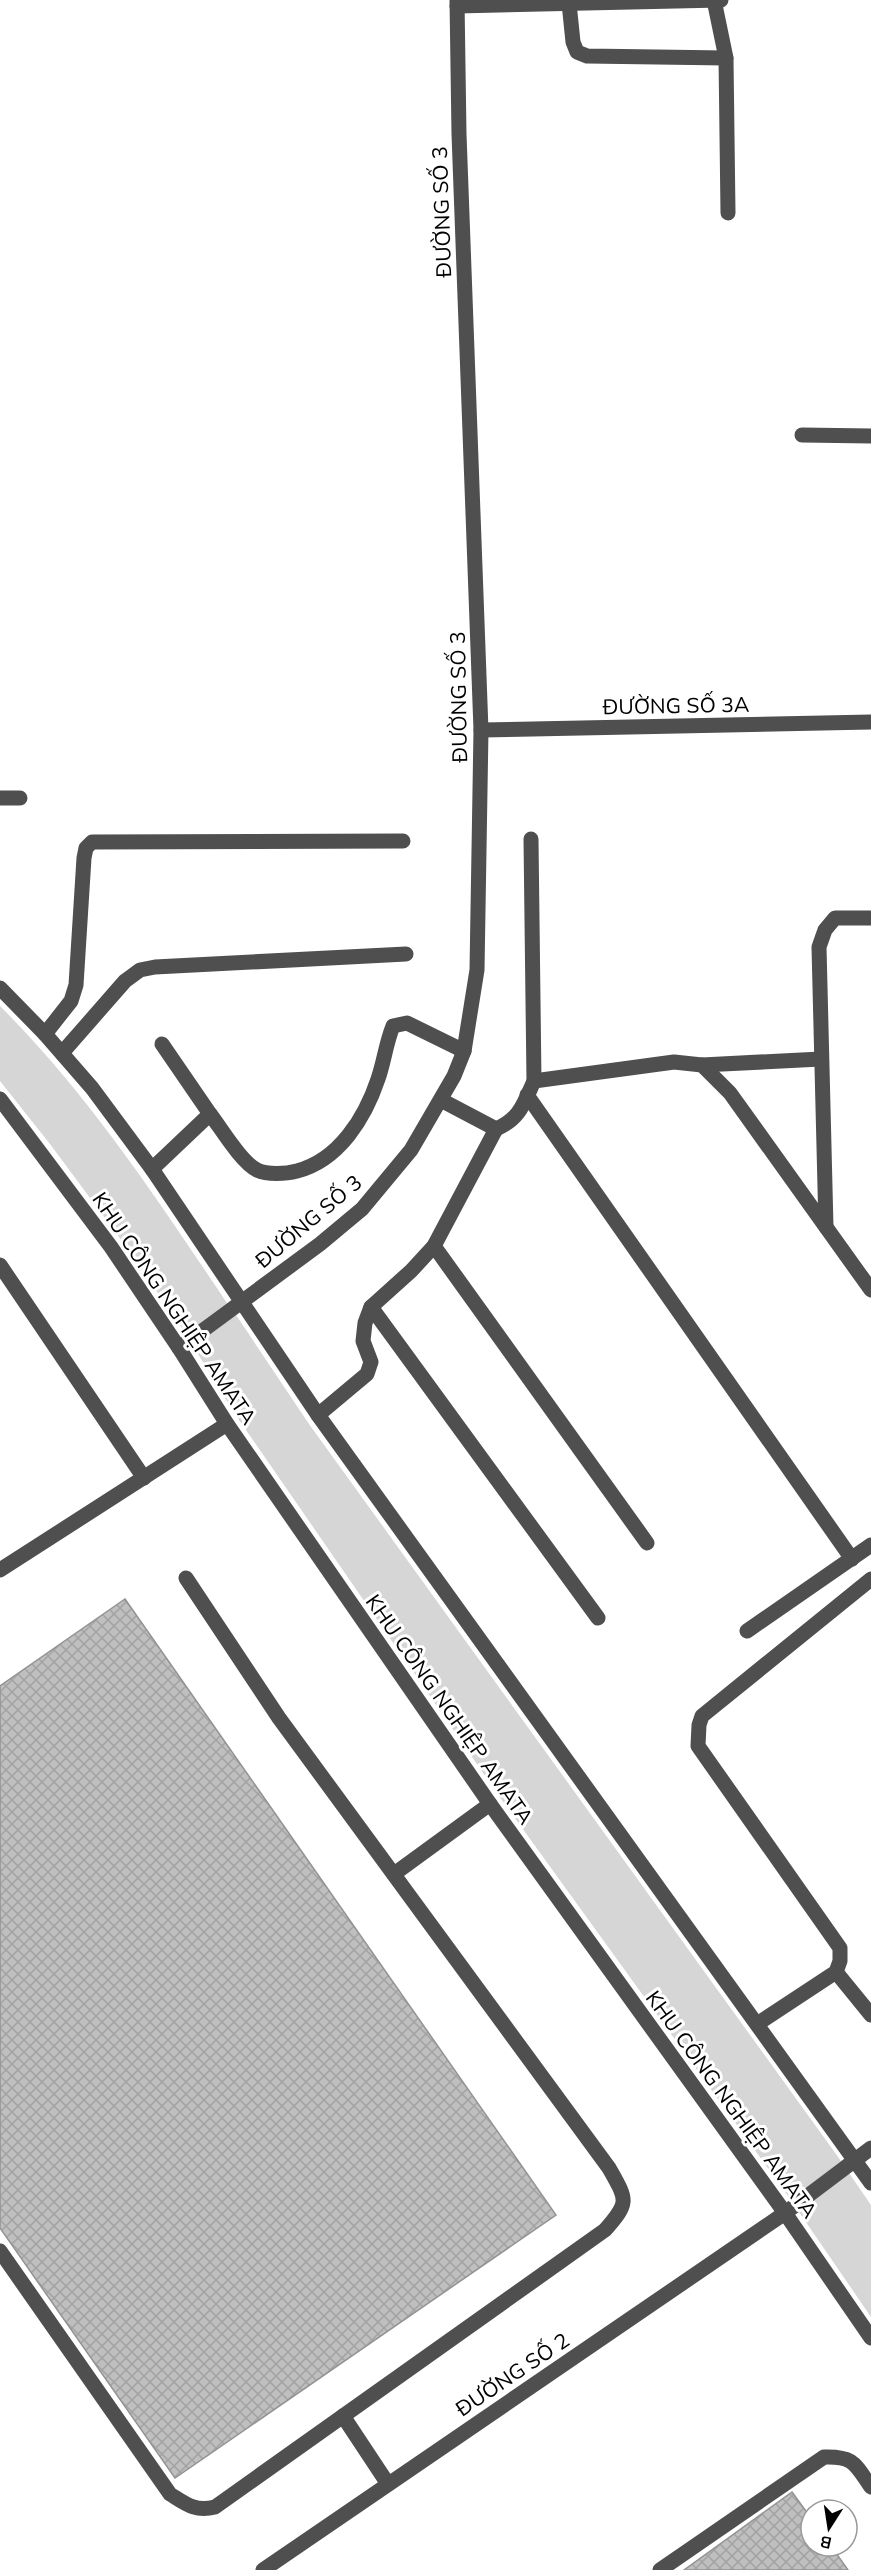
<svg xmlns="http://www.w3.org/2000/svg" width="871" height="2570" viewBox="0 0 871 2570" font-family="Mulish,sans-serif">
	<style>
		.green { fill: #d6d6d6 }
		.building { fill: url(#building-cross-hatch); stroke: #939393; stroke-width: 1.5 }
		.lines { fill: none; stroke-linecap: round; stroke-linejoin: round }
		.minor { stroke: #4f4f4f; stroke-width: 15 }
		.labels { text-anchor: middle; dominant-baseline: central; stroke-width: 6; stroke-linejoin: round; paint-order: stroke }
		.street-label { font-size: 21px; fill: #000; stroke: #fff }
	</style>
	<defs>
		<pattern id="building-cross-hatch" width="8" height="8" patternUnits="userSpaceOnUse" patternTransform="scale(1.5)"><rect width="8" height="8" fill="#bfbfbf"/><path d="M0 0l8 8M0 8l8-8" fill="none" stroke="#a2a2a2"/></pattern>
	</defs>
	<rect width="100%" height="100%" fill="#fff"/>
	<g class="green">
		<path d="M0,1006C89,1095 157,1199 227,1303L186,1334L119,1237L50,1144L0,1081Z"/>
		<path d="M236,1315L309,1424L841,2161L791,2200L499,1796L237,1417L193,1346Z"/>
		<path d="M849,2173L871,2205V2317L799,2212Z"/>
	</g>
	<g class="building">
		<path d="M125,1599L556,2215L175,2478L0,2228V1686Z"/>
		<path d="M792,2492L811,2518V2546H831L848,2570H684Z"/>
	</g>
	<g class="lines">
		<g class="minor">
			<path d="M714,0L726,58L728,213"/>
			<path d="M569,3L573,42L577,52L587,56L726,58"/>
			<path d="M457,6L721,0"/>
			<path d="M802,435L871,436"/>
			<path d="M481,730L871,722"/>
			<path d="M0,798H20"/>
			<path d="M0,988L45,1034L92,1088L152,1169L318,1415L871,2183"/>
			<path d="M45,1034L71,1001L76,985L84,858L86,848L92,842L403,841"/>
			<path d="M62,1053L125,981L140,970L155,967L406,954"/>
			<path d="M702,1065L821,1059"/>
			<path d="M534,1081L674,1062L702,1065L730,1093L871,1290"/>
			<path d="M527,1095L852,1559"/>
			<path d="M0,1099L111,1247L179,1348L227,1424L490,1804L785,2213L871,2338"/>
			<path d="M441,1100L496,1129C520,1119 524,1103 534,1081L531,839"/>
			<path d="M210,1114C221,1128 241,1162 257,1170C267,1175 286,1174 297,1171C339,1160 365,1118 378,1079C384,1062 386,1043 393,1026L407,1023L464,1051"/>
			<path d="M152,1169L210,1114L162,1044"/>
			<path d="M826,1227L819,947L825,930L835,918H871"/>
			<path d="M434,1246L647,1543"/>
			<path d="M0,1265L144,1478"/>
			<path d="M371,1307L598,1618"/>
			<path d="M179,1348L320,1244L362,1209L411,1150L454,1076L464,1051L477,970L481,730L459,134L457,0"/>
			<path d="M318,1415L367,1374L371,1362L363,1341L365,1323L371,1307L411,1271L434,1246L496,1129"/>
			<path d="M0,1570L227,1424"/>
			<path d="M747,1631L871,1545"/>
			<path d="M394,1874L490,1804"/>
			<path d="M836,1972L871,2015"/>
			<path d="M757,2024L836,1972L840,1961V1948L698,1746L699,1725L702,1716L871,1579"/>
			<path d="M0,2251L170,2494C186,2504 195,2512 215,2507L605,2230C630,2202 627,2200 609,2168L279,1718L186,1578"/>
			<path d="M343,2416L388,2484"/>
			<path d="M263,2570L785,2213L871,2148"/>
			<path d="M660,2570L824,2457C854,2456 855,2464 871,2487"/>
		</g>
	</g>
	<g class="labels">
		<g class="street-label">
			<text transform="translate(441 212) rotate(-92)">ĐƯỜNG SỐ 3</text>
			<text transform="translate(458 697) rotate(-91)">ĐƯỜNG SỐ 3</text>
			<text transform="translate(676 705) rotate(-1)">ĐƯỜNG SỐ 3A</text>
			<text transform="translate(308 1221) rotate(-40)">ĐƯỜNG SỐ 3</text>
			<text transform="translate(175 1308) rotate(56)">KHU CÔNG NGHIỆP AMATA</text>
			<text transform="translate(450 1709) rotate(55)">KHU CÔNG NGHIỆP AMATA</text>
			<text transform="translate(732 2104) rotate(54)">KHU CÔNG NGHIỆP AMATA</text>
			<text transform="translate(512 2374) rotate(-34)">ĐƯỜNG SỐ 2</text>
		</g>
	</g>
	<g transform="translate(829 2528) rotate(192)"><circle r="28" fill="#ffffff" stroke="#999999" stroke-width="1.5"/>
	<path d="M0-4.5L10 22L0 15L-10 22Z" fill="#000000"/>
	<text y="-9" font-size="16" font-weight="bold" text-anchor="middle" fill="#000000">B</text>
	</g>
</svg>
